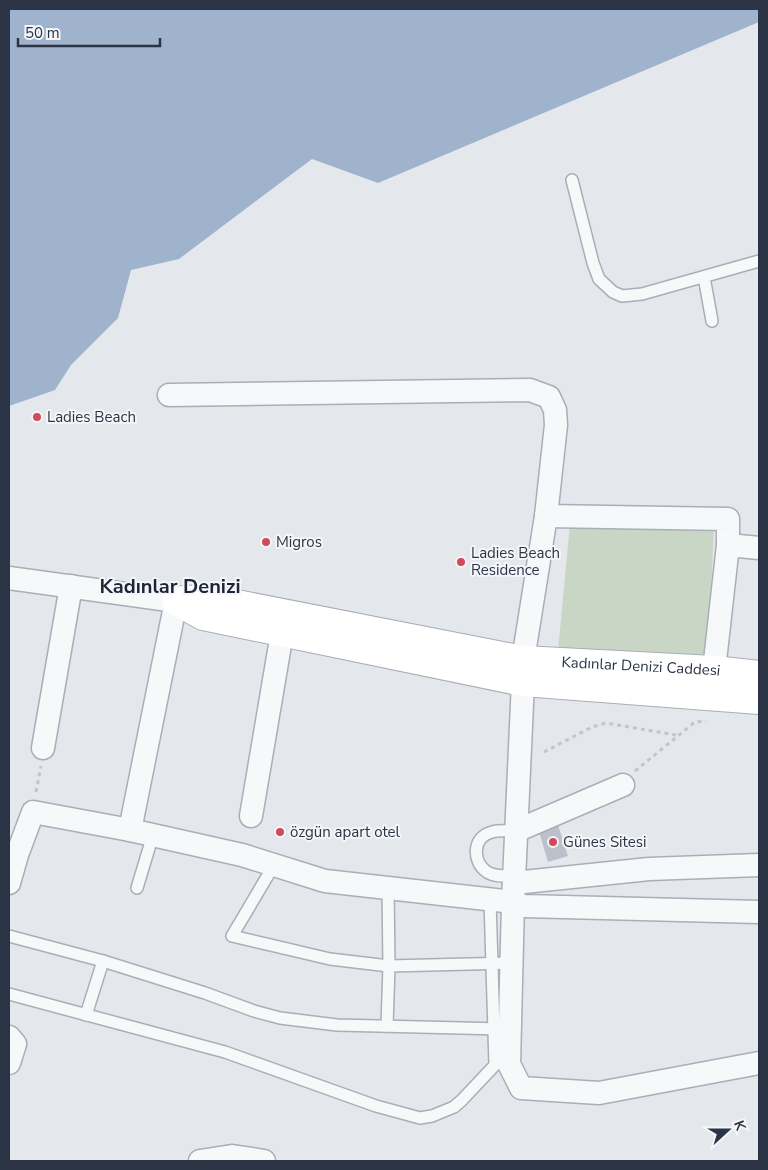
<svg xmlns="http://www.w3.org/2000/svg" width="768" height="1170" viewBox="0 0 768 1170" font-family="'Nunito Sans',sans-serif">
	<style>
		.green { fill: #c9d6c5 }
		.water { fill: #9fb4cc }
		.building { fill: #bbc0ca }
		.lines { fill: none; stroke-linecap: round; stroke-linejoin: round }
		.lane-casing { stroke: #a9aeb7; stroke-width: 14 }
		.street-casing { stroke: #a9aeb7; stroke-width: 25 }
		.secondary-casing { stroke: #a9aeb7; stroke-width: 30 }
		.path { stroke: #c2c5cb; stroke-width: 3; stroke-dasharray: 4 4; stroke-linecap: butt }
		.lane { stroke: #f7f8fa; stroke-width: 11 }
		.street { stroke: #f7f8fa; stroke-width: 22 }
		.secondary { stroke: #fff; stroke-width: 28 }
		.poi-dot { fill: #d1495b; stroke: #f4f6f9; stroke-width: 2 }
		.labels { text-anchor: middle; dominant-baseline: central; stroke-width: 4; stroke-linejoin: round; paint-order: stroke }
		.poi-label { font-size: 15px; fill: #2b3445; stroke: #f4f6f9; text-anchor: start }
		.street-label { font-size: 15px; fill: #2b3445; stroke: #f4f6f9 }
		.district-label { font-size: 20px; font-weight: bold; fill: #1d2536; stroke: #f4f6f9 }
	</style>
	<rect width="100%" height="100%" fill="#e4e7ec"/>
	<path class="green" d="M570,523L714,526L708,661L558,651Z"/>
	<path class="water" d="M9,9H759V22L378,183L312,159L179,259L131,270L118,318L71,365L55,390L9,406Z"/>
	<path class="building" d="M557,822L568,856L548,862L538,828Z"/>
	<g class="lines">
		<g class="lane-casing">
			<g id="lane">
				<path d="M572,180L593,263L599,279L613,292L622,296L642,294L759,261"/>
				<path d="M704,277L712,321"/>
				<path d="M274,865L232,936L330,959L389,966L511,963"/>
				<path d="M514,876C505,876 495,877 487,872C472,862 472,837 492,832C499,830 508,831 516,831"/>
				<path d="M137,888L153,835"/>
				<path d="M9,936L103,961L205,993L254,1011L280,1018L337,1025L502,1029"/>
				<path d="M9,994L225,1052L376,1106L420,1118L432,1116L454,1107L462,1100L495,1065L490,900"/>
				<path d="M86,1015L103,961"/>
				<path d="M387,1026L389,966L388,888"/>
			</g>
		</g>
		<g class="street-casing">
			<g id="street">
				<path d="M169,395L530,390L549,397L555,410L556,425L546,516L523,660V682L513,902L509,1064L521,1088L599,1093L759,1063"/>
				<path d="M546,516L728,519V545"/>
				<path d="M9,578L176,601L130,830"/>
				<path d="M714,670L728,545L759,548"/>
				<path d="M43,748L71,586"/>
				<path d="M251,816L282,633"/>
				<path d="M516,831L623,785"/>
				<path d="M9,883L17,855L33,812L130,830L242,855L325,881L513,902L524,906L759,912"/>
				<path d="M514,883L649,869L759,865"/>
				<path d="M9,1037L15,1044L9,1063"/>
				<path d="M200,1161L232,1156L264,1161"/>
			</g>
		</g>
		<g class="secondary-casing">
			<g id="secondary">
				<path id="s1" d="M183,600L211,599L523,660L714,670L759,675"/>
				<path d="M176,601L203,616L523,682L759,700"/>
			</g>
		</g>
		<g class="path">
			<path d="M544,752L592,727L606,723L676,735"/>
			<path d="M635,771L695,722L706,721"/>
			<path d="M36,792L41,766"/>
		</g>
		<use href="#lane" class="lane"/>
		<use href="#street" class="street"/>
		<use href="#secondary" class="secondary"/>
	</g>
	<g class="poi-dot">
		<circle cx="37" cy="417" r="5"/>
		<circle cx="266" cy="542" r="5"/>
		<circle cx="461" cy="562" r="5"/>
		<circle cx="280" cy="832" r="5"/>
		<circle cx="553" cy="842" r="5"/>
	</g>
	<g class="labels">
		<g class="poi-label">
			<text x="47" y="417">Ladies Beach</text>
			<text x="276" y="542">Migros</text>
			<text x="471" y="553">Ladies Beach<tspan x="471" dy="17">Residence</tspan></text>
			<text x="290" y="832">özgün apart otel</text>
			<text x="563" y="842">Günes Sitesi</text>
		</g>
		<g class="street-label">
			<text stroke="none"><textPath href="#s1" startOffset="464">Kadınlar Denizi Caddesi</textPath></text>
		</g>
		<g class="district-label">
			<text x="170" y="586">Kadınlar Denizi</text>
		</g>
	</g>
	<rect width="768" height="1170" fill="none" stroke="#2b3445" stroke-width="20"/>
	<g transform="translate(728 1130) rotate(69)" stroke="#f4f6f9" stroke-width="4" paint-order="stroke">
	<path d="M0-4L9 19L0 12L-9 19Z" fill="#2b3445"/>
	<text y="-8" font-size="14" font-weight="bold" text-anchor="middle" fill="#2b3445">K</text>
	</g>
	<path d="M18 38v8h142v-8" fill="none" stroke="#2b3445" stroke-width="2.5"/>
	<text x="25" y="38" font-size="15" fill="#2b3445" stroke="#f4f6f9" stroke-width="4" paint-order="stroke">50 m</text>
</svg>
